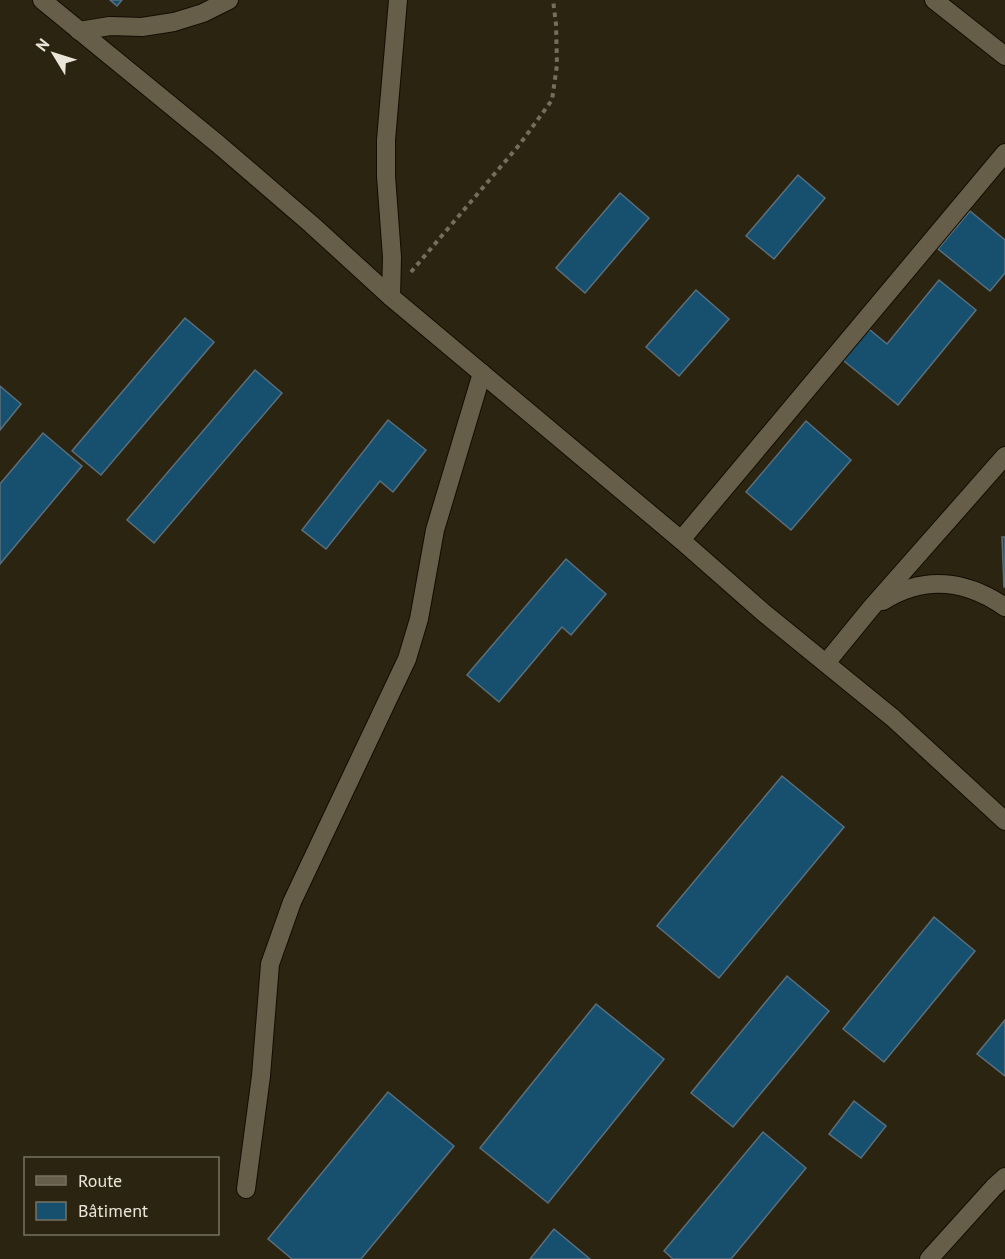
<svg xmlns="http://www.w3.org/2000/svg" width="1005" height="1259" viewBox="0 0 1005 1259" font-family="'PT Sans',sans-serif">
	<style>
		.building { fill: #16506e; stroke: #5a6f7d; stroke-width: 1.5 }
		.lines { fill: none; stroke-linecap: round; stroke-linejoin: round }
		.minor-casing { stroke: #130d00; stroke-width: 20 }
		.path { stroke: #746e5d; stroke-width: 4; stroke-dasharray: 4.5 4.5; stroke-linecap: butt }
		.minor { stroke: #665e49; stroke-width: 18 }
	</style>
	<rect width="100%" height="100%" fill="#2b2411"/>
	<g class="building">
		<path d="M110,0H122L117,6Z"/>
		<path d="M798,175L825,198L774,259L746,236Z"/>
		<path d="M620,193L649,218L585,293L556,268Z"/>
		<path d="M970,211L1005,240V273L990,291L938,249Z"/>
		<path d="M939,280L976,310L898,405L839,357L864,325L887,344Z"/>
		<path d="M696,290L729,319L679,376L646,347Z"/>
		<path d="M185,318L214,342L101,475L72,451Z"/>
		<path d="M255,370L282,393L154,543L127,520Z"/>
		<path d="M0,386L21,404L0,430Z"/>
		<path d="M388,420L426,450L393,492L380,481L326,549L302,530Z"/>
		<path d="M806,421L851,460L791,530L746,492Z"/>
		<path d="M43,433L82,466L0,564V484Z"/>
		<path d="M1002,537H1005V587H1004Z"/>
		<path d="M566,559L606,594L571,635L562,627L499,702L467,675Z"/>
		<path d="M782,776L844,827L719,978L657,926Z"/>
		<path d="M934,917L975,951L884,1062L843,1029Z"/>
		<path d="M787,976L829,1011L733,1127L691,1093Z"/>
		<path d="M596,1004L664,1059L548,1203L480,1148Z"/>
		<path d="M1005,1020V1076L977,1054Z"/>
		<path d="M388,1092L454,1146L361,1259H292L268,1239Z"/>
		<path d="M854,1101L886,1126L861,1158L829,1134Z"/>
		<path d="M763,1132L806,1168L731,1259H673L664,1251Z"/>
		<path d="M554,1229L590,1259H530Z"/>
	</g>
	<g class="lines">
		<g class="minor-casing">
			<g id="minor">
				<path d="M42,0L218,144L311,224L391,297L681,540L764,613L893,718L1005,821"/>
				<path d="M934,0L1005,56"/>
				<path d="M79,31L110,26L142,27L174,22L203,13L229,0"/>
				<path d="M391,297L392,257L386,176V140L398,0"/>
				<path d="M681,540L1005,153"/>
				<path d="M883,601C924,575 966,580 1005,607"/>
				<path d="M826,663L871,608L1005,456"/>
				<path d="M246,1189L261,1076L270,964L292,902L407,659L419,619L435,530L482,373"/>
				<path d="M929,1259L994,1187L1005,1177"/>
			</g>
		</g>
		<path class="path" d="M411,272L520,144L552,100L557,65L556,24L553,0"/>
		<use href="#minor" class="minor"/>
	</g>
	<rect x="24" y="1157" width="195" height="78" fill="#2b2411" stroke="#777161" stroke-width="1.5"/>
	<rect x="36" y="1176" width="30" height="9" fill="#665e49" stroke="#777161" stroke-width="1.5"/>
	<text x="78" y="1187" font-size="18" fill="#e9e5d9">Route</text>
	<rect x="36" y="1202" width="30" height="18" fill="#16506e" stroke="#777161" stroke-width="1.5"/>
	<text x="78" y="1217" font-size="18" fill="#e9e5d9">Bâtiment</text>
	<g transform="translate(54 54) rotate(308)" stroke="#2b2411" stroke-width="4.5" paint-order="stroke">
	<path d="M0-4.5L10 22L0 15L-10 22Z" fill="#e9e5d9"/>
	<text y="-9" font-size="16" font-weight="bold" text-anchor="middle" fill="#e9e5d9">N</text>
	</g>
</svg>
